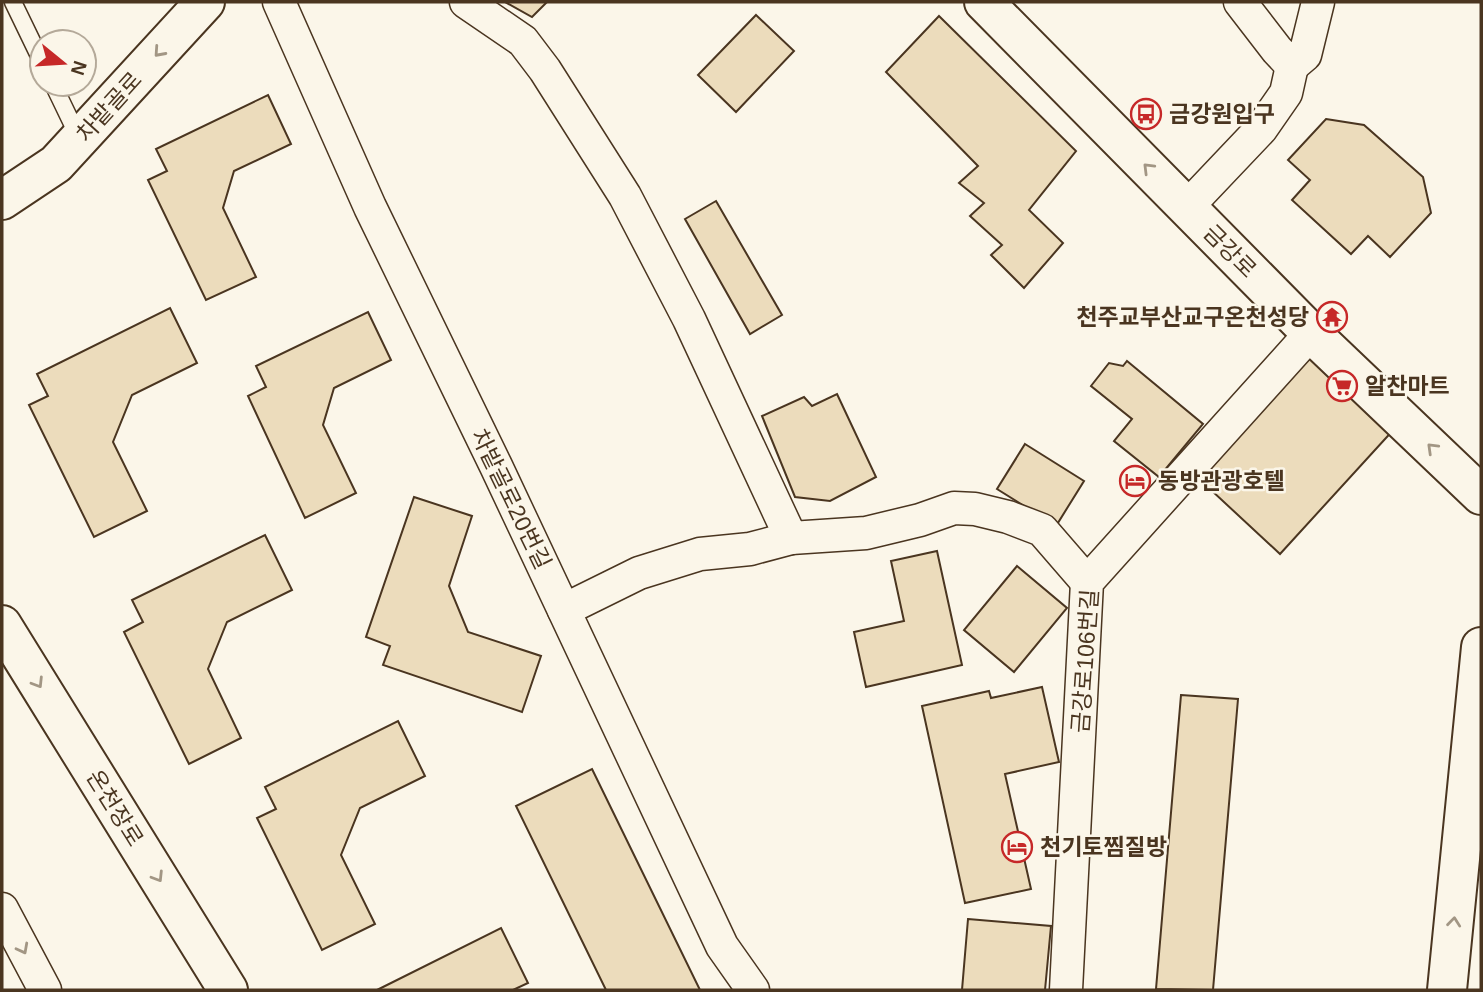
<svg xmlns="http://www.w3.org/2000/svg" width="1483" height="992" viewBox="0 0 1483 992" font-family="Arial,'Noto Sans KR',sans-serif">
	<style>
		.building { fill: #ecdcbc; stroke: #4a3520; stroke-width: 2 }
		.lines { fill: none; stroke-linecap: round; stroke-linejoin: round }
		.service-casing { stroke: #4a3520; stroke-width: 19 }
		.minor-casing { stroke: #4a3520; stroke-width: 35 }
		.tertiary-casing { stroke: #4a3520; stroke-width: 42 }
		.service { stroke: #fbf6e9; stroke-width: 16 }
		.minor { stroke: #fbf6e9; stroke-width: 32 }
		.tertiary { stroke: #fbf6e9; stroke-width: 38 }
		.oneway { stroke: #a29684 }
		.labels { text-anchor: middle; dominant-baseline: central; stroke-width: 5; stroke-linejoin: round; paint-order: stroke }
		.street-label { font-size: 23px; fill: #4a3520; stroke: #fbf6e9 }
		.poi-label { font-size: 23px; font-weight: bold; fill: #4a3520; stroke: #fbf6e9; text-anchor: start }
	</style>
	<rect width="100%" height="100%" fill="#fbf6e9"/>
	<g class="building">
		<path d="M505,2H547L532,17Z"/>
		<path d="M756,15L794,51L736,112L698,75Z"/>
		<path d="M939,16L1076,151L1029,210L1063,243L1024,288L991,255L1002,245L970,216L984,203L959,183L978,166L886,72Z"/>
		<path d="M268,95L291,144L234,171L223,208L256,277L206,300L148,180L167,171L156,149Z"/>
		<path d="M1326,119L1364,125L1423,177L1431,213L1390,257L1368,236L1351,254L1292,200L1310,180L1288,160Z"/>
		<path d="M716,201L782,315L750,334L685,219Z"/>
		<path d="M170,308L197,363L132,395L113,442L147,511L94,537L29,405L48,396L37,374Z"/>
		<path d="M368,312L391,360L334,388L323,425L356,493L305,518L248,396L266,387L256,366Z"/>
		<path d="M1313,350L1396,427L1280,554L1197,477Z"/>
		<path d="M1127,361L1203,424L1159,477L1114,441L1132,419L1091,386L1109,363L1123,366Z"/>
		<path d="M837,394L876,477L830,501L795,497L762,416L804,397L812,406Z"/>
		<path d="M1025,444L1084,481L1056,526L997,489Z"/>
		<path d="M414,497L472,516L449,586L468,632L541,656L522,712L383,665L390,646L366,637Z"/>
		<path d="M265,535L292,590L227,622L208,669L241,738L189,764L124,632L143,622L132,600Z"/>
		<path d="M937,551L962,665L866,687L854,632L904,621L891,561Z"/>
		<path d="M1017,566L1067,608L1014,672L964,630Z"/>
		<path d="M1042,687L1059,762L1005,774L1031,889L965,903L922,706L989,691L991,698Z"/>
		<path d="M1181,695L1238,699L1213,990L1156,989Z"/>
		<path d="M398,721L425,776L360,808L341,855L375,924L322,950L257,818L276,809L265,787Z"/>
		<path d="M592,769L700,990H606L516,806Z"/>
		<path d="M968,919L1051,926L1045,990H962Z"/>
		<path d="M501,928L528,983L513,990H377Z"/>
	</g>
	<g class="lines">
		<g class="service-casing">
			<g id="service">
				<path d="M13,2L42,62"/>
				<path d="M53,84L79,138"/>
			</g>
		</g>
		<g class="minor-casing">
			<g id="minor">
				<path d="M279,2L370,207L496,466L722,946L753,990"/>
				<path d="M466,2L523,41L545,70L625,196L689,319L791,538L866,533L920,520L954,508L975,509L1008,517L1042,530L1087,582"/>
				<path d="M1240,2L1277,50L1292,66L1305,55L1318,2"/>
				<path d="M1187,207L1261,129L1286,93L1292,66"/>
				<path d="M564,610L639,573L700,554L750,549L791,538"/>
				<path d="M2,909L45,990"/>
				<path d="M1066,990L1087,582L1311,333"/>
			</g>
		</g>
		<g class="tertiary-casing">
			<g id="tertiary">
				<path d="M984,2L1311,333L1481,495"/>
				<path d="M2,200L56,164L205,2"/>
				<path d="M2,625L228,990"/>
				<path d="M1447,990L1481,647"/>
			</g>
		</g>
		<use href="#service" class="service"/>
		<use href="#minor" class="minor"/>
		<use href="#tertiary" class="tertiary"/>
	</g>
	<defs><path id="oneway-chevron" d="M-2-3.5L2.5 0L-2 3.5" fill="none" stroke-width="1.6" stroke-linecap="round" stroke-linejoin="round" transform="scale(1.75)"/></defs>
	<g class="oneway">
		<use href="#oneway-chevron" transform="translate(159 52) rotate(132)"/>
		<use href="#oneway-chevron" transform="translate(1148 168) rotate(-135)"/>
		<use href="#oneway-chevron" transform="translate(1432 448) rotate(-136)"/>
		<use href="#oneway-chevron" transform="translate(38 683) rotate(58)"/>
		<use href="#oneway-chevron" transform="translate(158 877) rotate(58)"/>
		<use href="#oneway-chevron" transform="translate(1454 922) rotate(-84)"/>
		<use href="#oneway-chevron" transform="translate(23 949) rotate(62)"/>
	</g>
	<defs>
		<g id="bus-ring" transform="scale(1.575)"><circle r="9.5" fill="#fbf6e9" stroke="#c62828" stroke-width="1.5"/><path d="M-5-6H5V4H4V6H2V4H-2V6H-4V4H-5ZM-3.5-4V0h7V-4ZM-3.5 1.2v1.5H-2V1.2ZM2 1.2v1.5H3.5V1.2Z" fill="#c62828"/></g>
		<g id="temple-ring" transform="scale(1.575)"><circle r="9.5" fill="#fbf6e9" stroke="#c62828" stroke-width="1.5"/><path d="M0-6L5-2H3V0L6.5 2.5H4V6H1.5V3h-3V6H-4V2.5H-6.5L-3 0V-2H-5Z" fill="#c62828"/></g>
		<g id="supermarket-ring" transform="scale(1.575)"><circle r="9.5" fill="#fbf6e9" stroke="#c62828" stroke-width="1.5"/><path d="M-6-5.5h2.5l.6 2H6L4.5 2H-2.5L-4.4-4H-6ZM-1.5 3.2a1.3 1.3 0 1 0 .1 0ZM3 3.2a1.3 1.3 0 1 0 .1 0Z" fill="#c62828"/></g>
		<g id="hotel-ring" transform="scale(1.575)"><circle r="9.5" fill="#fbf6e9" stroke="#c62828" stroke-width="1.5"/><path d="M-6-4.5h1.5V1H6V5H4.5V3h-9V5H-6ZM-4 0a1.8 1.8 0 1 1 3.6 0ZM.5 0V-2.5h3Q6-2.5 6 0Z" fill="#c62828"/></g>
	</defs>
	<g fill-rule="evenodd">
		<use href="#bus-ring" x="1146" y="114"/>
		<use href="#temple-ring" x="1332" y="317"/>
		<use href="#supermarket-ring" x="1342" y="386"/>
		<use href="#hotel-ring" x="1135" y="481"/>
		<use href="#hotel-ring" x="1017" y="847"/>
	</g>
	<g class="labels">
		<g class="street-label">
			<text transform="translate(109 107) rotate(-48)">차밭골로</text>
			<text transform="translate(1230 251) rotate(45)">금강로</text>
			<text transform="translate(511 499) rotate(64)">차밭골로20번길</text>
			<text transform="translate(1085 661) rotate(-86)">금강로106번길</text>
			<text transform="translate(115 808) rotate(58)">온천장로</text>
		</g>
		<g class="poi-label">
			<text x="1169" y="114">금강원입구</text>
			<text x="1309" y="317" text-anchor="end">천주교부산교구온천성당</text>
			<text x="1365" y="386">알찬마트</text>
			<text x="1158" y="481">동방관광호텔</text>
			<text x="1040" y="847">천기토찜질방</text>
		</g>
	</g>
	<rect width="1483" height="992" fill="none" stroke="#4a3520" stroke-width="7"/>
	<g transform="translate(63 63) rotate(108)"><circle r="33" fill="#fbf6e9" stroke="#b4a999" stroke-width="2"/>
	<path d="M0-5L12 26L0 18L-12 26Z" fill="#c62828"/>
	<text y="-10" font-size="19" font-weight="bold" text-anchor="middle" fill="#4a3520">N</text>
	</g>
</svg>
